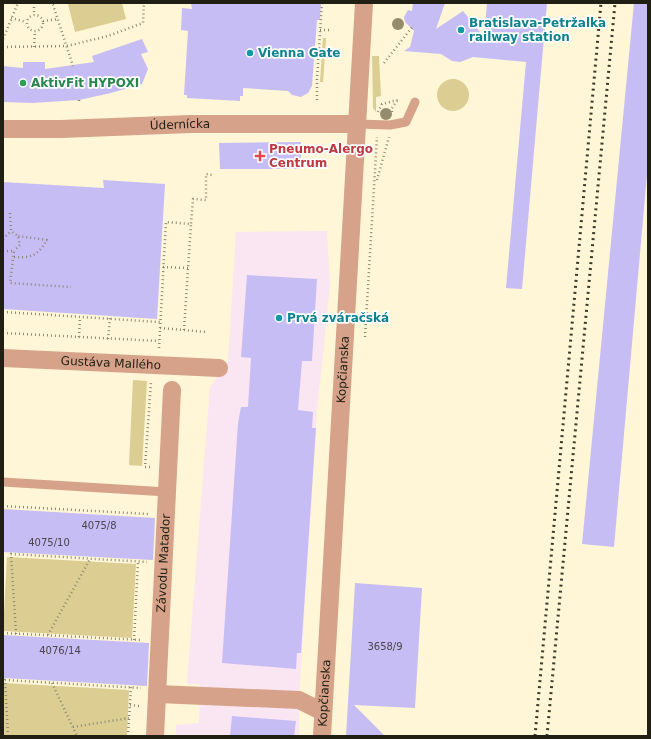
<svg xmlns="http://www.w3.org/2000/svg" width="651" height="739" viewBox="0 0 651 739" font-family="'DejaVu Sans',sans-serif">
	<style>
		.industrial { fill: #fae5f3 }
		.green { fill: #dccd93 }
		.building { fill: #c7bdf5 }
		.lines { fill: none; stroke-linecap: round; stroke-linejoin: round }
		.path { stroke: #8e8973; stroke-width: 2.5; stroke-dasharray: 1 3; stroke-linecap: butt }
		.lane { stroke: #d6a289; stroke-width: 9 }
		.street { stroke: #d6a289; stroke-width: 18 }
		.rail { stroke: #3d3b2c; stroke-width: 3; stroke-dasharray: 2 4; stroke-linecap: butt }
		.tree { fill: #948c6b }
		.culture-dot { fill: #0f9aa8; stroke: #fff; stroke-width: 1.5 }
		.leisure-dot { fill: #2e9e5b; stroke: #fff; stroke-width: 1.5 }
		.health-dot { fill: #e0444e; stroke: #fff; stroke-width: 1.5 }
		.labels { text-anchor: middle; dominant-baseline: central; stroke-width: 3.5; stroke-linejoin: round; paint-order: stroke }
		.number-label { font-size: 10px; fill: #4a464c }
		.culture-label { font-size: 12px; font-weight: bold; fill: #0d838f; stroke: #fff; text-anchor: start }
		.leisure-label { font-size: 12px; font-weight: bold; fill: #27864d; stroke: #fff; text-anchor: start }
		.street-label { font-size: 12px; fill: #211f13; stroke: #fff }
		.health-label { font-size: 12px; font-weight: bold; fill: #be3a42; stroke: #fff; text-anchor: start }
	</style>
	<rect width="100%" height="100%" fill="#fef6d6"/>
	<path class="industrial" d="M327,231L330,285L317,411L299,700V736H176V725L199,723L200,684H187L188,670L210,387L228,362L236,232Z"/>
	<g class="green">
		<path d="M73,3H122L126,19L75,32L68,4Z"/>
		<path d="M323,38H326L323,82H320Z"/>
		<path d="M372,56H379L381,96L376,97V112L373,108Z"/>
		<circle cx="453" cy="95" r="16"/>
		<path d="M133,380L147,381L142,466L129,465Z"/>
		<path d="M7,557L136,564L132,638L3,631Z"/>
		<path d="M3,683L129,690L127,736H3Z"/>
	</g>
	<g class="building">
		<path d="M191,3H321L320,20H317L312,86L308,93L301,97L292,95L288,91L243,88V96H240V101L187,98V95H184L188,31L181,30L182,8L192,9Z"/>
		<path d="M413,3H445L436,29L463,11L484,37L487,3H547L522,289L506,288L526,62L473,57L460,62L452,61L441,54L404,51L410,47L414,31L405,22L404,17L408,10L412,11Z"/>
		<path d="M634,3H648V163L614,547L582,544Z"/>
		<path d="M142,39L148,52L141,54L148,69L142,84L111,93L79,100L32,103L3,102V66L23,68V62H45V69L94,62L92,56Z"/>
		<path d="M301,142V169H220L219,143Z"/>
		<path d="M103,180L165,184L157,319L3,309V182L104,188Z"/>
		<path d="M247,275L317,279L312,361H302L298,410L313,412L312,428H316L301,653H297L296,669L222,663L238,423L241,407H248L251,358L241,357Z"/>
		<path d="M3,509L155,518L153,560L3,552Z"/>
		<path d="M355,583L422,588L415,708L354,705L385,736H346Z"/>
		<path d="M3,635L149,643L147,686L3,678Z"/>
		<path d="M232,716L296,721L294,736H230Z"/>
	</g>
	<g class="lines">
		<g class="path">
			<path d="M34,3V15"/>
			<path d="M49,3L53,5L73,66"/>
			<circle cx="35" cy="23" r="8"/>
			<path d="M11,18L26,22"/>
			<path d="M43,21L58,19"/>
			<path d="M320,30H332"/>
			<path d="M3,39L18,3"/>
			<path d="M3,47L67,46L108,36L143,23L144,3"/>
			<path d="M34,47L35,32"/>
			<path d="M384,63L413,26"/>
			<path d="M79,100V103"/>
			<path d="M317,100V79L322,3"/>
			<path d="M378,112L382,104L398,100"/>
			<path d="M392,112V108L397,101"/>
			<path d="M377,180L389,137"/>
			<path d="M10,213L11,231L18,236L20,245L14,251"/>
			<path d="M3,239L11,231"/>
			<path d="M3,251H14L10,283L71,287"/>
			<path d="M14,257C32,258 37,256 47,240L18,236"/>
			<path d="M163,267L188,268"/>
			<path d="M3,312L160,322"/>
			<path d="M160,328L207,332"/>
			<path d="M184,330L191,224"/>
			<path d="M3,333L159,341"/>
			<path d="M79,337L80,317"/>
			<path d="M365,337L377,137"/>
			<path d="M108,339L110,318"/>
			<path d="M159,348L166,222L191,224L193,199L206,200V174L212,175"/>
			<path d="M150,467H145L151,382"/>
			<path d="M3,506L148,514"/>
			<path d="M3,633L142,640"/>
			<path d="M16,634L11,554L147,562"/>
			<path d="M48,635L90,559"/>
			<path d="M134,640L138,562"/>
			<path d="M52,683L77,736"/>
			<path d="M130,705L139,706"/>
			<path d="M73,727L129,718"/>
			<path d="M8,736L5,680L141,688"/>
			<path d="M128,736L131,687"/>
		</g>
		<g class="lane">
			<path d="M357,124L390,125L406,122L415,102"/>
			<path d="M3,482L167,492"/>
		</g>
		<g class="street">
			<path id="s1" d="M3,129H61L191,124H357"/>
			<path id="s2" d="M3,358L219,368"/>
			<path d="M158,694L299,700L323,712"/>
			<path id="s3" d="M155,736L172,390"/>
			<path id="s4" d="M322,736L364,3"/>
		</g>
		<g class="rail">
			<path d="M535,736L601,3"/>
			<path d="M547,736L615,3"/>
		</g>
	</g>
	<g class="tree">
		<circle cx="398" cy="24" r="6"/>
		<circle cx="386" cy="114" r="6"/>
	</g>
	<g class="culture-dot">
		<circle cx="461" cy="30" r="4"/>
		<circle cx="250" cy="53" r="4"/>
		<circle cx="279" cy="318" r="4"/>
	</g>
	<circle class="leisure-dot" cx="23" cy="83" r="4"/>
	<path class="health-dot" d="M258 150h4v4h4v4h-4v4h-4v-4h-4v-4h4z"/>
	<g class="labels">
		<g class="number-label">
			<text x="99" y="525">4075/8</text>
			<text x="49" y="542">4075/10</text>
			<text x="385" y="646">3658/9</text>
			<text x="60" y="650">4076/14</text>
		</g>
		<g class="culture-label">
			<text x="469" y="23">Bratislava-Petržalka<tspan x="469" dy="14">railway station</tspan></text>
			<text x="258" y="53">Vienna Gate</text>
			<text x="287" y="318">Prvá zváračská</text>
		</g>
		<g class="leisure-label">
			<text x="31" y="83">AktivFit HYPOXI</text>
		</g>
		<g class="street-label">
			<text stroke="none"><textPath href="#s1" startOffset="177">Údernícka</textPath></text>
			<text stroke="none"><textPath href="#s2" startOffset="108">Gustáva Mallého</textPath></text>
			<text stroke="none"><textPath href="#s4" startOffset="367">Kopčianska</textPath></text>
			<text stroke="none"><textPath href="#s3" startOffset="173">Závodu Matador</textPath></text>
			<text stroke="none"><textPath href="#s4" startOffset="43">Kopčianska</textPath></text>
		</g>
		<g class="health-label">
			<text x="269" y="149">Pneumo-Alergo<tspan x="269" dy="14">Centrum</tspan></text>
		</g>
	</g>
	<rect width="651" height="739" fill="none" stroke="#211f13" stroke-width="8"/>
</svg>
